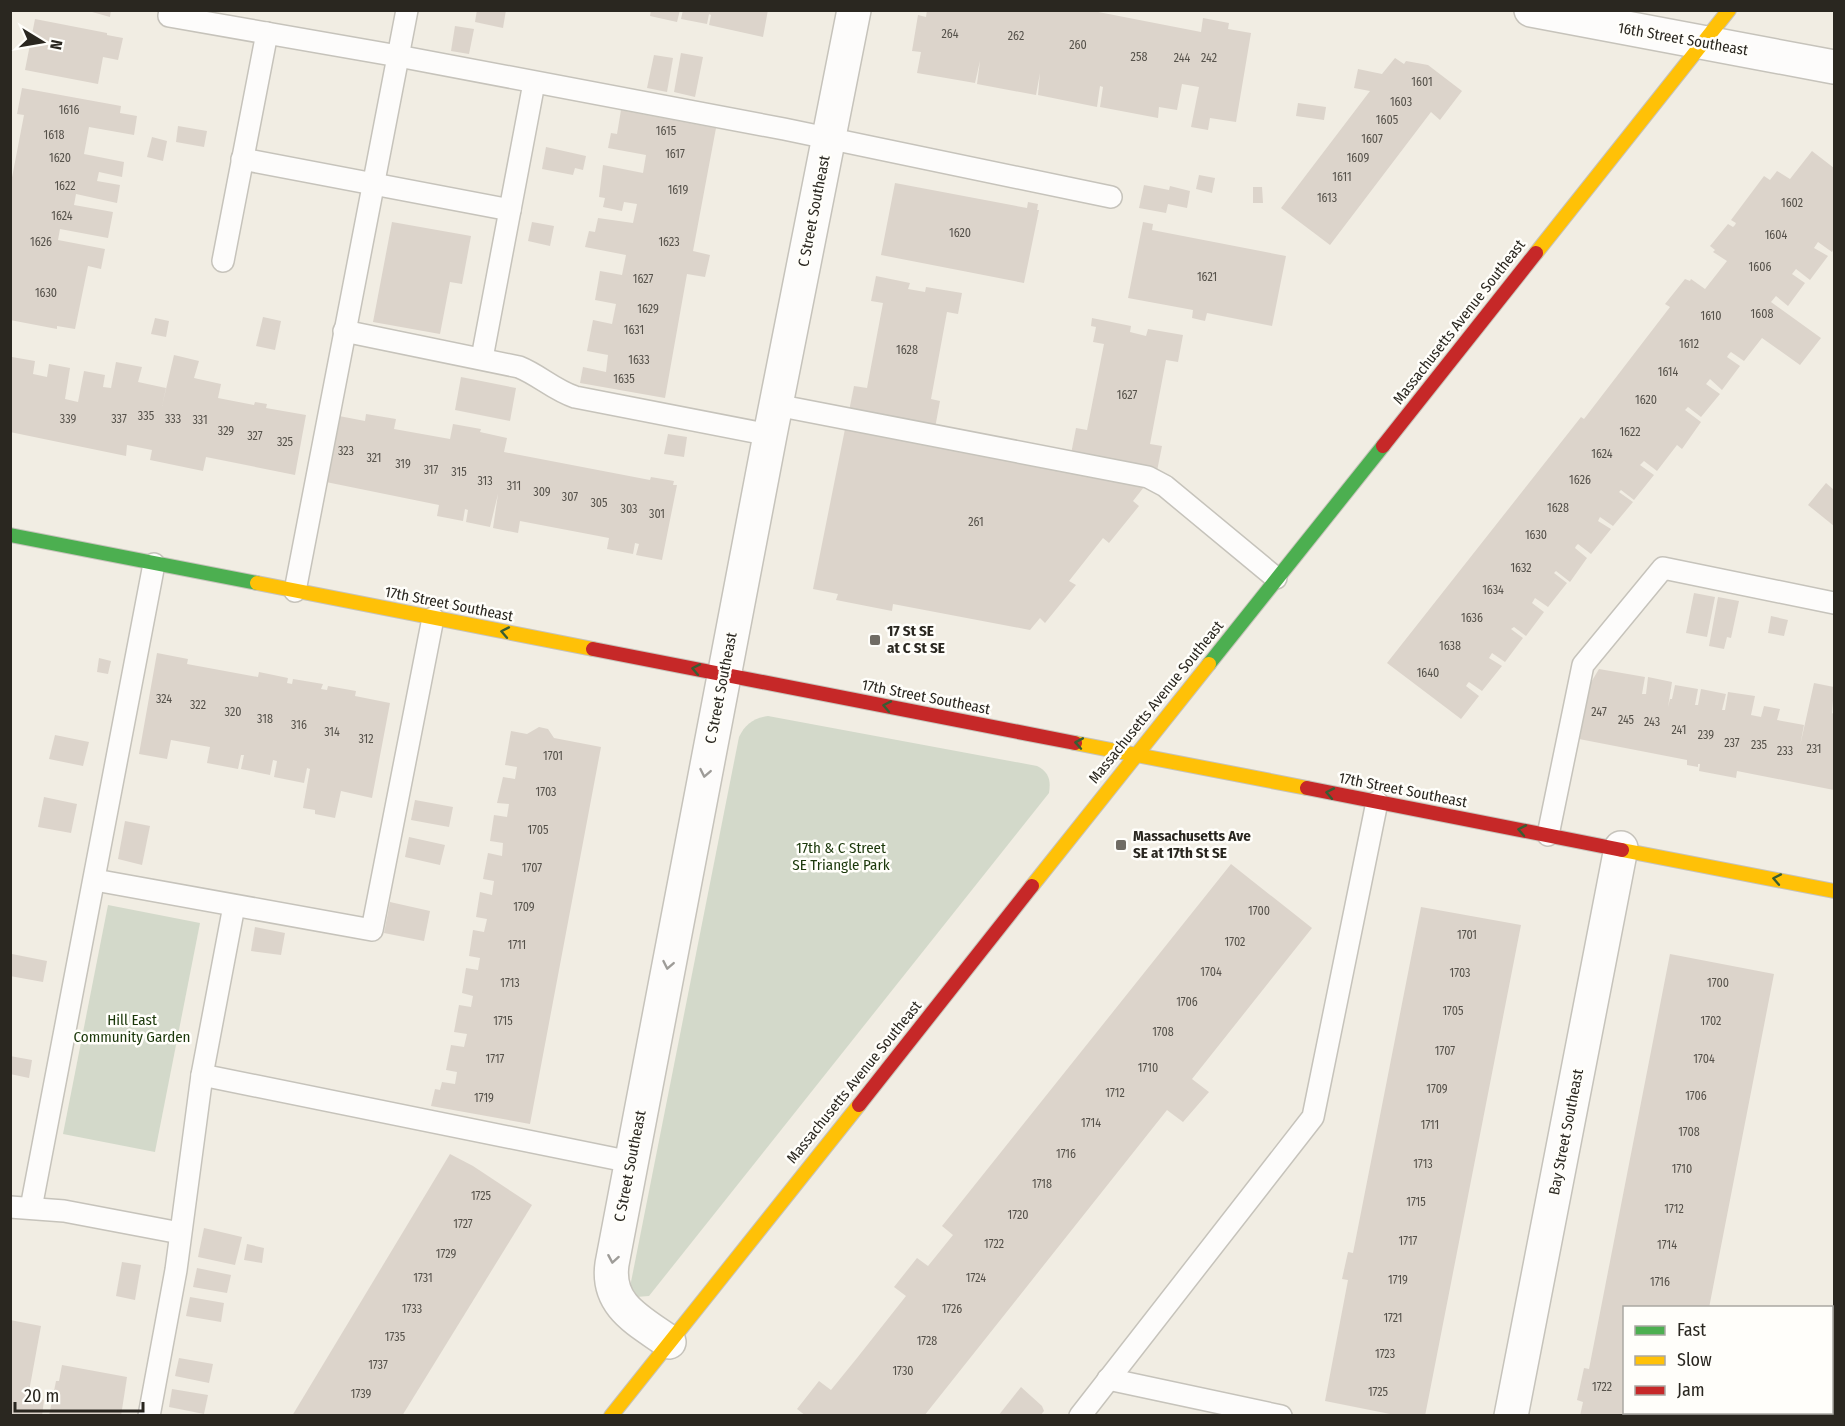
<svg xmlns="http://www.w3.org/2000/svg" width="1845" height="1426" viewBox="0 0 1845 1426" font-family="'Fira Sans Condensed',sans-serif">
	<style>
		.green { fill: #d3d9ca }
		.building { fill: #dcd4cb }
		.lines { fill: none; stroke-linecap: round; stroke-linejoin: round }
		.lane-casing { stroke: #c6c3bb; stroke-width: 24 }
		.street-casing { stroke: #c6c3bb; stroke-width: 36 }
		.fast-casing { stroke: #c6c3bb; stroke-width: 16 }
		.slow-casing { stroke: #c6c3bb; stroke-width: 16 }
		.jam-casing { stroke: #c6c3bb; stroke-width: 16 }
		.lane { stroke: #fdfcfb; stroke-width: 21 }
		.street { stroke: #fdfcfb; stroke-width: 33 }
		.fast { stroke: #4caf50; stroke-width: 14 }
		.slow { stroke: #ffc107; stroke-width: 14 }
		.jam { stroke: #c62828; stroke-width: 14 }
		.oneway { stroke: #385d33 }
		.oneway2 { stroke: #9e9c98 }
		.poi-dot { fill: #706c64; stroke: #fffefa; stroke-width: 2 }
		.labels { text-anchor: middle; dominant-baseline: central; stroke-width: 5; stroke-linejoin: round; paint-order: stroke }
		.number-label { font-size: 12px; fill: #56524b }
		.street-label { font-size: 15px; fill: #2a2720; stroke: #fffefa }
		.poi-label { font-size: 15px; font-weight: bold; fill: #2a2720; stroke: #fffefa; text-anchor: start }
		.park-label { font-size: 15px; fill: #1a370a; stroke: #fffefa }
	</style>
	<rect width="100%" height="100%" fill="#f1ede3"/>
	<g class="green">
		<path d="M768,716L1037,766C1049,772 1051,780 1049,793L649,1296L636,1297L630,1287L739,737C745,724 754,718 768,716Z"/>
		<path d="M108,905L200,923L155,1152L63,1134Z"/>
	</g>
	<g class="building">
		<path d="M85,10H111L110,17Z"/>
		<path d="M477,10H506L503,28L475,22Z"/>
		<path d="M651,10H680L677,22L650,16Z"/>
		<path d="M683,10H768L763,37L709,25L711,15L709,14L707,24L681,19Z"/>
		<path d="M927,10H1088L1201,32L1203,18L1229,23L1228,29L1251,33L1236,122L1210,118L1208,130L1191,127L1199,87L1182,84L1177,110L1159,107L1158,118L1100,107L1103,87L1100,86L1097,107L1038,95L1040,73L1036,95L977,84L980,61L975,83L917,73L921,52L912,51L918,15L926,17Z"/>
		<path d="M35,19L107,33V35L123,38L118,60L103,57L98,84L25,70Z"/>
		<path d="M455,26L474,29L469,54L451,51Z"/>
		<path d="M681,53L703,57L695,97L674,92Z"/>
		<path d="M654,55L673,58L667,92L647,88Z"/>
		<path d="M1395,58L1404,64L1406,61L1428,65L1462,91L1440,120L1431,112L1330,245L1281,208L1370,91L1354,88L1358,69L1382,74Z"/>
		<path d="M22,88L121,106L120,113L137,116L134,135L89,127L84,154L124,162L122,177L99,172L97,181L120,185L117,203L76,194L74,205L113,212L108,238L60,229L58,240L105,249L101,269L88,266L75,329L57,326V329L10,320V188L24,115L17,114Z"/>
		<path d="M1298,103L1326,107L1324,120L1296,116Z"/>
		<path d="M621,110L716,128L693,251L710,255L705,277L687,274L665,398L580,383L583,367L606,372L608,355L587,351L593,320L612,324L616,304L595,300L598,283L600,271L622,275L626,255L585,247L589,231L595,232L598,218L633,223L637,204L624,202L622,211L603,207L605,198L599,197L603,165L643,173L646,155L608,148L611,133L617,134Z"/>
		<path d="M178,126L207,131L204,147L176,142Z"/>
		<path d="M152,137L167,141L163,161L147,157Z"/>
		<path d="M546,147L586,156L583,170L575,168L573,175L542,169Z"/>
		<path d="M1812,151L1834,168V248L1832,252L1818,242L1814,248L1828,256L1810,280L1796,269L1792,274L1805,283L1788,306L1776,296L1771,302L1821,338L1800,365L1762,338L1744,361L1731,352L1729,354L1727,357L1740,366L1722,390L1710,379L1706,384L1720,394L1701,417L1688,407L1685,410L1701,422L1682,449L1677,445L1657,471L1644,461L1640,465L1654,475L1634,500L1621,490L1619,492L1633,502L1613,526L1600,517L1598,521L1611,529L1591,554L1578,544L1576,546L1575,548L1587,558L1570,582L1556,571L1554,573L1567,583L1548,607L1535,598L1532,603L1544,612L1526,636L1514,627L1511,629L1523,638L1505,662L1492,653L1489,658L1502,666L1482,691L1469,682L1468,683L1466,686L1479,696L1461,719L1387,663L1581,417L1584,419L1670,307L1665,304L1685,279L1690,281L1691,279L1705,289L1727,261L1713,252L1715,250L1710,246L1728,224L1733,227L1735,225L1736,223L1731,220L1764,176L1770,180L1777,171L1790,179Z"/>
		<path d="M1199,175L1215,178L1212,193L1196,189Z"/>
		<path d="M895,183L1027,208L1028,202L1038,204L1037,210H1039L1024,283L881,255Z"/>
		<path d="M1144,185L1169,190L1170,186L1190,191L1187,208L1168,204L1166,213L1139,208Z"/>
		<path d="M1253,187H1262L1263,203H1253Z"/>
		<path d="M392,222L471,236L462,284L450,282L440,334L373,322Z"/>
		<path d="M532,222L554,226L550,246L528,241Z"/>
		<path d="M1143,222L1153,224L1152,230L1286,256L1272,326L1207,313L1205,321L1192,318L1193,310L1128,298Z"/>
		<path d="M876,276L910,283L908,289L925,292L926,287L962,293L958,314L947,312L931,399L940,401L935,428L849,411L854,386L867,388L883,303L871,301Z"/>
		<path d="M263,317L281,321L275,350L256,346Z"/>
		<path d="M155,318L169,321L166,337L151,334Z"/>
		<path d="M1092,318L1131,326L1130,332L1146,336L1148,329L1183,335L1178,362L1166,360L1150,444L1162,446L1157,471L1071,454L1076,428L1087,430L1104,344L1093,342L1096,327L1091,326Z"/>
		<path d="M174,355L199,361L194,378L221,384L218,398L254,405L255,402L267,404L266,408L306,415L295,475L206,457L203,471L150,460L152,450L127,445L126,456L10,432L12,357L35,361L33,374L47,377L49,364L70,368L65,399L78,402L84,371L105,375L103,387L111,388L116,362L142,367L138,382L166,388L162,406Z"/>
		<path d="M461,377L516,388L510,421L455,410Z"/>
		<path d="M366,414L396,419L394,429L450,439L453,424L481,429L480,432L507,438L504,452L650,480L651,477L674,481L673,485H677L662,560L636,555L639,544L635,543L633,554L607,549L609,538L520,521L518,533L493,528L498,494L490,527L466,522L468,510L465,509L463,521L437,516L439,505L326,482L339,416L365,421Z"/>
		<path d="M845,429L1144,487L1133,501L1139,506L1109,543L1103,538L1069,581L1076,585L1045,623L1040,618L1030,630L893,604L892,611L836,600L838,594L813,589Z"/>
		<path d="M668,434L687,437L684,457L664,454Z"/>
		<path d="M1826,483L1834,490V526L1808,505Z"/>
		<path d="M1694,593L1715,597L1707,637L1686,633Z"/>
		<path d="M1718,597L1739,601L1731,638L1727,637L1724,649L1709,646Z"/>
		<path d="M1771,616L1788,620L1784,636L1768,633Z"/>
		<path d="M157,653L188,659L187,664L258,677L259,672L288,678L287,683L292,684L293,679L323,684L321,689L327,690L328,686L356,691L355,696L390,703L372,798L341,791L335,818L315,814V810L303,808L310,769L307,768L304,783L274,777L277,761L273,760L270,775L241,769L244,755H241L238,769L207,763L210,747L171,740L167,759L139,754Z"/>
		<path d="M99,658L111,661L108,674L97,672Z"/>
		<path d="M1599,669L1645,677L1642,694H1646L1648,677L1672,682L1668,707L1670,699H1672L1675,685L1698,689L1695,705H1698L1701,689L1726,694L1722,710H1725L1728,692L1755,696L1751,715L1761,717L1764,706L1780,709L1777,720L1804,725L1800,746L1814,683L1834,687L1832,713L1834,714V790L1737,771L1736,778L1699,771L1700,764H1698V767L1687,765V760L1579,739L1590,684Z"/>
		<path d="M539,727L548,729L554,738L601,747L530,1124L431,1106L435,1089L440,1090L442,1082L455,1084L457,1072L446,1070L451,1045L464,1047L467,1034L454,1032L459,1005L471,1007L473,996L462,993L466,968L478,970L480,958L469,956L473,930L484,932L487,919L476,917L480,892L492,895L494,881L483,879L488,853L502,856L503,843L490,841L494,815L507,817L509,804L497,803L503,777L515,779L517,767L505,765L511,731L527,734Z"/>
		<path d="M55,735L89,742L83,766L49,759Z"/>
		<path d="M44,797L77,804L71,833L38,827Z"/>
		<path d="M415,800L453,807L449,827L411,820Z"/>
		<path d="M125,821L150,826L142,865L118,859Z"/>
		<path d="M409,837L445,845L440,865L405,857Z"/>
		<path d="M1231,864L1312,928L1192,1079L1209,1092L1183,1122L1167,1110L924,1416H806L797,1409L819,1381L831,1390L857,1358L906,1296L894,1287L917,1258L928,1266L953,1235L942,1226Z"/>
		<path d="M390,902L430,911L424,941L384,933Z"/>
		<path d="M1421,907L1521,925L1425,1416H1400L1325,1401L1348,1280L1342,1279L1348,1252L1353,1253Z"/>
		<path d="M255,927L285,933L281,955L251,951Z"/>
		<path d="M12,954L47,961L43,982L10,976Z"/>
		<path d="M1670,954L1774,974L1709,1308H1624V1413H1689L1688,1416H1580L1583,1402L1577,1400L1584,1368L1589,1369Z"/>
		<path d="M10,1056L32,1060L29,1078L10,1074Z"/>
		<path d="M450,1154L473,1166L532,1205L402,1416H292Z"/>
		<path d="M204,1228L242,1237L235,1265L198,1257Z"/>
		<path d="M247,1244L264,1248L262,1263L244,1260Z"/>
		<path d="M122,1262L141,1265L135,1300L116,1296Z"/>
		<path d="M197,1268L231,1275L227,1293L193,1287Z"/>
		<path d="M190,1297L224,1303L221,1322L186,1316Z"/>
		<path d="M10,1320L41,1326L28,1397L44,1400L42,1416H10Z"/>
		<path d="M179,1358L213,1364L209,1383L175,1376Z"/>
		<path d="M62,1365L127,1377L121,1416H49L56,1381H59Z"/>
		<path d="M1021,1387L1042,1406L1044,1411L1040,1416H998Z"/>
		<path d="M172,1389L208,1395L204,1414L169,1407Z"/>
	</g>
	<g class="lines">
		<g class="lane-casing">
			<g id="lane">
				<path d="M170,10L169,16L398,56L784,129L1111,197"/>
				<path d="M242,159L510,210"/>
				<path d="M223,261L267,33"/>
				<path d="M344,331L519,367C539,375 554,390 575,397L770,435"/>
				<path d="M482,358L534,83"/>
				<path d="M776,405L1148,477L1165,486L1276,578"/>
				<path d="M295,591L407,10"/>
				<path d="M1548,835L1583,665L1663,568L1834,603"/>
				<path d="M95,880L372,930L433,618"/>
				<path d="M202,1075L631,1162"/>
				<path d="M10,1207L64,1211L180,1233"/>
				<path d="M31,1208L154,564"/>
				<path d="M1832,1343L1834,1327"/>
				<path d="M1108,1379L1281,1416"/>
				<path d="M149,1416L176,1270L202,1075L234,906"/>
				<path d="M1080,1416L1313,1117L1377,802"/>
				<path d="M1818,1416V1412"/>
			</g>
		</g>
		<g class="street-casing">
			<g id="street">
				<path d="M1531,10L1834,67"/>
				<path d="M669,1342C640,1321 606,1306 612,1264L770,435L854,10"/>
				<path d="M1511,1416L1621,848"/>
			</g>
		</g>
		<g class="fast-casing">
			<g id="fast">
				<path d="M10,535L257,583"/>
				<path d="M1209,664L1383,446"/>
			</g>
		</g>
		<g class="slow-casing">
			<g id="slow">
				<path d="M1536,253L1729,10"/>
				<path d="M257,583L593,649"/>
				<path d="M1075,743L1307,788"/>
				<path d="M1622,850L1834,891"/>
				<path d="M1032,886L1209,664"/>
				<path d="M611,1416L859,1105"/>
			</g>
		</g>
		<g class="jam-casing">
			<g id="jam">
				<path d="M1383,446L1536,253"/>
				<path d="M593,649L1075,743"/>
				<path d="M1307,788L1622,850"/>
				<path d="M859,1105L1032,886"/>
			</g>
		</g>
		<use href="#lane" class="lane"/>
		<use href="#street" class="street"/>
		<use href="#fast" class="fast"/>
		<use href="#slow" class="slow"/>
		<use href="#jam" class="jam"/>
	</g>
	<defs><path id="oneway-chevron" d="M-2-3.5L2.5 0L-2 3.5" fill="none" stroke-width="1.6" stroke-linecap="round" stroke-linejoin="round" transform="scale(1.5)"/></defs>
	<g class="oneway">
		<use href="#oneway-chevron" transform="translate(505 632) rotate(-169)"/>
		<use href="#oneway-chevron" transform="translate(696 669) rotate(-169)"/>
		<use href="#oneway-chevron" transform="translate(887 706) rotate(-169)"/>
		<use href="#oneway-chevron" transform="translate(1079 743) rotate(-170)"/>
		<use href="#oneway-chevron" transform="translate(1330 793) rotate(-169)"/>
		<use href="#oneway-chevron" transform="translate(1522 830) rotate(-169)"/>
		<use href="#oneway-chevron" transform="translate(1777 879) rotate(-169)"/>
	</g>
	<g class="oneway2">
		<use href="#oneway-chevron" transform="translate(705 773) rotate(101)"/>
		<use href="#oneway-chevron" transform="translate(668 965) rotate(101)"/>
		<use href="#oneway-chevron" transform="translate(613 1259) rotate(100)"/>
	</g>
	<g class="poi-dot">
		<rect x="869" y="634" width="12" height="12" rx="3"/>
		<rect x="1115" y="839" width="12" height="12" rx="3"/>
	</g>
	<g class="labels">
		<g class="number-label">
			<text x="950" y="34">264</text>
			<text x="1016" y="36">262</text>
			<text x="1078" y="45">260</text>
			<text x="1139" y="57">258</text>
			<text x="1182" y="58">244</text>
			<text x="1209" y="58">242</text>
			<text x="1422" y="82">1601</text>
			<text x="1401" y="102">1603</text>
			<text x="69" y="110">1616</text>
			<text x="1387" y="120">1605</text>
			<text x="666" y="131">1615</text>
			<text x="54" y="135">1618</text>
			<text x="1372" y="139">1607</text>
			<text x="675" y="154">1617</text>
			<text x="60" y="158">1620</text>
			<text x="1358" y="158">1609</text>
			<text x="1342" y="177">1611</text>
			<text x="65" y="186">1622</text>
			<text x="678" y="190">1619</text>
			<text x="1327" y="198">1613</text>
			<text x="1792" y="203">1602</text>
			<text x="62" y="216">1624</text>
			<text x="960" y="233">1620</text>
			<text x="1776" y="235">1604</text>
			<text x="41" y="242">1626</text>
			<text x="669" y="242">1623</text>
			<text x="1760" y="267">1606</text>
			<text x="1207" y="277">1621</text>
			<text x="643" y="279">1627</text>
			<text x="46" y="293">1630</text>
			<text x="648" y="309">1629</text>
			<text x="1762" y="314">1608</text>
			<text x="1711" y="316">1610</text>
			<text x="634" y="330">1631</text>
			<text x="1689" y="344">1612</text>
			<text x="907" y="350">1628</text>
			<text x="639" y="360">1633</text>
			<text x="1668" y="372">1614</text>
			<text x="624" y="379">1635</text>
			<text x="1127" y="395">1627</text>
			<text x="1646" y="400">1620</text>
			<text x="146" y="416">335</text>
			<text x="68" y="419">339</text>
			<text x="119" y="419">337</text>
			<text x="173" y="419">333</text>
			<text x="200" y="420">331</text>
			<text x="226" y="431">329</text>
			<text x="1630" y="432">1622</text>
			<text x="255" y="436">327</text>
			<text x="285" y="442">325</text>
			<text x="346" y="451">323</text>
			<text x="1602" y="454">1624</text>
			<text x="374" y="458">321</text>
			<text x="403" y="464">319</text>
			<text x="431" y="470">317</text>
			<text x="459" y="472">315</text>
			<text x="1580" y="480">1626</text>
			<text x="485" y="481">313</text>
			<text x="514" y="486">311</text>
			<text x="542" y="492">309</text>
			<text x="570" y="497">307</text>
			<text x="599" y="503">305</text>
			<text x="1558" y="508">1628</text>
			<text x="629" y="509">303</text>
			<text x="657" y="514">301</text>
			<text x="976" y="522">261</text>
			<text x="1536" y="535">1630</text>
			<text x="1521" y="568">1632</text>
			<text x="1493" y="590">1634</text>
			<text x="1472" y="618">1636</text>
			<text x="1450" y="646">1638</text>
			<text x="1428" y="673">1640</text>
			<text x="164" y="699">324</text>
			<text x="198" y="705">322</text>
			<text x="233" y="712">320</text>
			<text x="1599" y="712">247</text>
			<text x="265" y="719">318</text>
			<text x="1626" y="720">245</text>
			<text x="1652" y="722">243</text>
			<text x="299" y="725">316</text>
			<text x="1679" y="730">241</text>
			<text x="332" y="732">314</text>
			<text x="1706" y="735">239</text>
			<text x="366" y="739">312</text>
			<text x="1732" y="743">237</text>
			<text x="1759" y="745">235</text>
			<text x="1814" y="749">231</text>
			<text x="1785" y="751">233</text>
			<text x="553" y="756">1701</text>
			<text x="546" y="792">1703</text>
			<text x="538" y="830">1705</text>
			<text x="532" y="868">1707</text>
			<text x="524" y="907">1709</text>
			<text x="1259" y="911">1700</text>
			<text x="1467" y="935">1701</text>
			<text x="1235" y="942">1702</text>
			<text x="517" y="945">1711</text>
			<text x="1211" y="972">1704</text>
			<text x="1460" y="973">1703</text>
			<text x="510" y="983">1713</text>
			<text x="1718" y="983">1700</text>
			<text x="1187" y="1002">1706</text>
			<text x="1453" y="1011">1705</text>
			<text x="503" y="1021">1715</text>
			<text x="1711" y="1021">1702</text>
			<text x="1163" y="1032">1708</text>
			<text x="1445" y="1051">1707</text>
			<text x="495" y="1059">1717</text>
			<text x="1704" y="1059">1704</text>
			<text x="1148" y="1068">1710</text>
			<text x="1437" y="1089">1709</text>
			<text x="1115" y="1093">1712</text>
			<text x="1696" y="1096">1706</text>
			<text x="484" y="1098">1719</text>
			<text x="1091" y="1123">1714</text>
			<text x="1430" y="1125">1711</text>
			<text x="1689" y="1132">1708</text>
			<text x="1066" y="1154">1716</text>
			<text x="1423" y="1164">1713</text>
			<text x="1682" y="1169">1710</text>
			<text x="1042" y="1184">1718</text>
			<text x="481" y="1196">1725</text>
			<text x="1416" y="1202">1715</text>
			<text x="1674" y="1209">1712</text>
			<text x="1018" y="1215">1720</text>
			<text x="463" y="1224">1727</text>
			<text x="1408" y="1241">1717</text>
			<text x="994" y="1244">1722</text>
			<text x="1667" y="1245">1714</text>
			<text x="446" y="1254">1729</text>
			<text x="423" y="1278">1731</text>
			<text x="976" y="1278">1724</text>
			<text x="1398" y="1280">1719</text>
			<text x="1660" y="1282">1716</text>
			<text x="412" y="1309">1733</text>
			<text x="952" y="1309">1726</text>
			<text x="1393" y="1318">1721</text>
			<text x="395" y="1337">1735</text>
			<text x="927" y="1341">1728</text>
			<text x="1385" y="1354">1723</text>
			<text x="378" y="1365">1737</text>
			<text x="903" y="1371">1730</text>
			<text x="1602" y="1387">1722</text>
			<text x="1378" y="1392">1725</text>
			<text x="361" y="1394">1739</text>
		</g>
		<g class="street-label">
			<text transform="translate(1683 39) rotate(10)">16th Street Southeast</text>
			<text transform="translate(814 211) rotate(-79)">C Street Southeast</text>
			<text transform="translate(1459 322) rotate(-52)">Massachusetts Avenue Southeast</text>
			<text transform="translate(449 604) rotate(11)">17th Street Southeast</text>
			<text transform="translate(721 688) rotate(-79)">C Street Southeast</text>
			<text transform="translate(926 697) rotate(11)">17th Street Southeast</text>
			<text transform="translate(1156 702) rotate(-51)">Massachusetts Avenue Southeast</text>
			<text transform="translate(1403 790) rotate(11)">17th Street Southeast</text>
			<text transform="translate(854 1082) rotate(-51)">Massachusetts Avenue Southeast</text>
			<text transform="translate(1566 1132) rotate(-79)">Bay Street Southeast</text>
			<text transform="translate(630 1166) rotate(-79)">C Street Southeast</text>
		</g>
		<g class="poi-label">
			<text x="887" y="631">17 St SE<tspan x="887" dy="17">at C St SE</tspan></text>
			<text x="1133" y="836">Massachusetts Ave<tspan x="1133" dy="17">SE at 17th St SE</tspan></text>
		</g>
		<g class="park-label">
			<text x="841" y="848">17th &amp; C Street<tspan x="841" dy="17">SE Triangle Park</tspan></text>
			<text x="132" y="1020">Hill East<tspan x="132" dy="17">Community Garden</tspan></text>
		</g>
	</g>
	<rect width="1845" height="1426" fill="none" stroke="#2a2720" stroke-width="24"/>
	<rect x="1623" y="1306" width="210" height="108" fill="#fffefa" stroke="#aaa8a3" stroke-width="1.5"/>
	<rect x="1635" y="1326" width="30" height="9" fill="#4caf50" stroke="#aaa8a3" stroke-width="1.5"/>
	<text x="1677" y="1336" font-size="18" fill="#2a2720">Fast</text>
	<rect x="1635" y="1356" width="30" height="9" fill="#ffc107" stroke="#aaa8a3" stroke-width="1.5"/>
	<text x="1677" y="1366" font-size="18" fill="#2a2720">Slow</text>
	<rect x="1635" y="1386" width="30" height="9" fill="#c62828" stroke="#aaa8a3" stroke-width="1.5"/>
	<text x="1677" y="1396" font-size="18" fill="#2a2720">Jam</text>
	<g transform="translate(42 42) rotate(101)" stroke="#fffefa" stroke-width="4.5" paint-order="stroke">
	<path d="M0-4.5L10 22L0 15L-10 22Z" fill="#2a2720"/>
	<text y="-9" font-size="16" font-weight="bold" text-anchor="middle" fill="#2a2720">N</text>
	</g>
	<path d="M15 1402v9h128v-9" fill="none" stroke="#2a2720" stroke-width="3"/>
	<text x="24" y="1402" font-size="18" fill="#2a2720" stroke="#fffefa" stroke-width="4.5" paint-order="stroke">20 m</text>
</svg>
